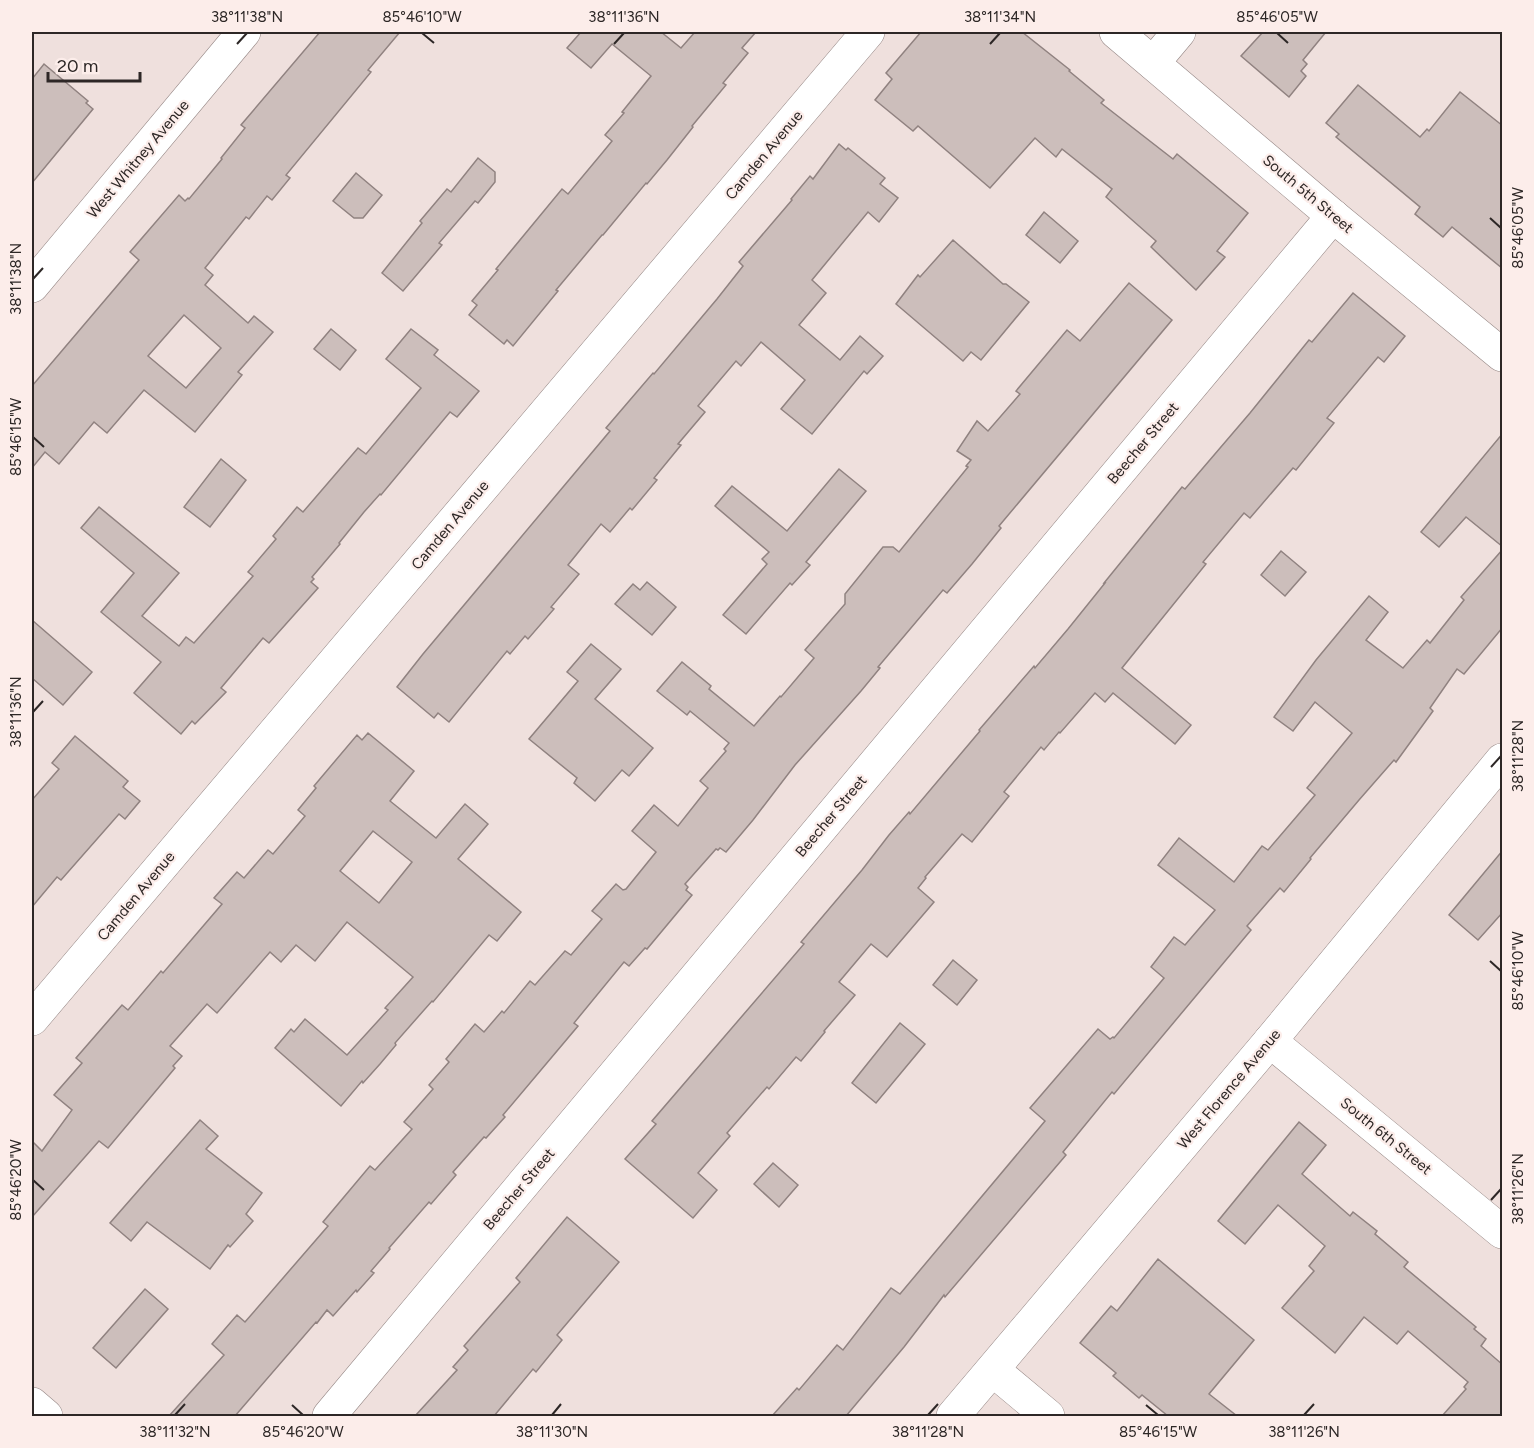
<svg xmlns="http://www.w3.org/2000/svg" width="1534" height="1448" viewBox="0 0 1534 1448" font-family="Figtree,sans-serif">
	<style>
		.building { fill: #ccbebb; stroke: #908280; stroke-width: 1.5; fill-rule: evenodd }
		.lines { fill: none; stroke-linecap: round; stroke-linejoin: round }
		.minor-casing { stroke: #958785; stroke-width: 34 }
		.minor { stroke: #fff; stroke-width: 33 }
		.ticks { fill: none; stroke: #2d2726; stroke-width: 2 }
		.labels { text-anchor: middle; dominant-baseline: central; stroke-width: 4.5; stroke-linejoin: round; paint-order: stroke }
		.street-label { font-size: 15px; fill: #2d2726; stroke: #fcedea }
		.neatline { fill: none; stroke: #2d2726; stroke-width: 2 }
		.ticks-label { font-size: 15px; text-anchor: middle; fill: #2d2726 }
	</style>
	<rect width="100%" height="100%" fill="#efe0dd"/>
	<g class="building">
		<path d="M320,32H400L368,70L371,72L286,175L290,178L272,200L267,196L249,219L246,217L205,268L213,275L205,285L248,323L254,316L273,332L238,372L242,375L195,432L144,390L107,433L94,422L59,464L45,452L32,468V386L139,260L130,252L179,195L185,201L188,198L189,199L222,159L221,158L245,128L241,125ZM184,315L221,348L186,388L148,356Z"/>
		<path d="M581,32H661L681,48L695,32H756L742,48L748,53L723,83L726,85L692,126L693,127L667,160L647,184L646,183L603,235H602L556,290L558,291L513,346L507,340L504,344L469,315L477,305L472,301L498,270L496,269L562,189L568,194L603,152L612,141L605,135L624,113L622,112L651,76L612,44L591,68L567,48Z"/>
		<path d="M921,32H1022L1070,70L1069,71L1104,100L1101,103L1173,159L1177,154L1248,213L1217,251L1225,257L1196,290L1151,247L1156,241L1106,197L1112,189L1062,149L1056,157L1035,138L990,188L918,126L913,131L875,100L892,79L886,73Z"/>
		<path d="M1263,32H1326L1303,60L1307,64L1301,71L1306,76L1289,97L1241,56Z"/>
		<path d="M44,64L88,101L86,103L93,109L32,183V79Z"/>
		<path d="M1358,85L1420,137L1427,129L1429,131L1460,92L1503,126V269L1452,227L1443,237L1415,214L1420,207L1336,137L1339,134L1326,123Z"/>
		<path d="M839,144L846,150L848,148L885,178L880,184L898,198L879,222L868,212L812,280L826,293L799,325L840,360L860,336L883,356L867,374L864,371L812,434L781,409L805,380L761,342L741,366L736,361L698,406L705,412L678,444L681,445L654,478L657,480L632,510L630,508L610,532L601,524L568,565L579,574L551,607L554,609L528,639L525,636L510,654L507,651L449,722L438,713L434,718L397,687L423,654L610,431L606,428L653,373L654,374L717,299L743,266L739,262L792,200L791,199L810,176L813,179Z"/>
		<path d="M478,158L495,172V182L478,203L475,201L439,243L442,245L403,291L382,273L422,223L420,221L447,189L451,192Z"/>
		<path d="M356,173L382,195L363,218H354L333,201Z"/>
		<path d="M1044,212L1078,241L1060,263L1026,235Z"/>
		<path d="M953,240L1003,284H1006L1029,302L981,360L971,352L963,361L896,304L918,275L920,277Z"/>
		<path d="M1129,283L1172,320L999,526L1001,528L972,564L947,593L943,590L878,667L880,668L861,691L795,765L753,820L726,852L720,848L718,850L716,849L685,884L688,887L686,890L692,895L647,949L645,948L629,966L624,962L574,1023L578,1026L503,1115L505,1117L486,1138L484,1137L453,1172L456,1175L431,1204L429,1202L389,1248L390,1249L371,1271L374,1273L357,1292L356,1290L333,1316L327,1310L317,1323L316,1322L235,1416H169L224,1355L212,1344L237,1315L245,1322L328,1226L323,1222L370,1166L375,1170L412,1129L404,1122L433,1089L429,1085L449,1062L446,1059L475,1024L484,1032L502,1011L504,1013L530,981L535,985L565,951L571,955L602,919L592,911L616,884L623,890L626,889L656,852L632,831L654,805L678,826L708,788L700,781L726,751L724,749L729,743L690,711L687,715L657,691L682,662L711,686L709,689L754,726L780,696L781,697L814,658L805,650L845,604V594L883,547H893L899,552L968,467L966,466L971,460L957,451L977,421L988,431L1020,394L1016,391L1067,330L1080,341Z"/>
		<path d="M1353,293L1405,336L1384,362L1378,357L1327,418L1334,423L1296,470L1293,468L1250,518L1244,513L1203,562L1206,564L1122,668L1191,725L1175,744L1113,693L1105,702L1095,693L1060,733L1059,732L1044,750L1041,747L1004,792L1009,796L972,842L962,834L925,877L926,878L918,888L934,902L887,957L871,944L839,982L855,995L824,1031L825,1032L801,1061L796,1057L769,1089L767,1087L727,1133L730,1136L698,1173L717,1190L693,1218L625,1159L656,1124L652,1121L804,944L801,942L862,870L889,835L909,812L910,814L980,731L979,730L1034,666L1035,668L1068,629L1105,583H1104L1182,487L1185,489L1250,413L1309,340L1312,342Z"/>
		<path d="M331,329L356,350L340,370L314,349Z"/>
		<path d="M411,329L438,350L434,355L479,391L457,417L450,412L381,495L380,494L364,512L339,543L340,544L312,577L314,579L311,582L318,588L269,643L263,638L221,688L226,692L195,724L192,721L181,734L134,693L161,662L101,612L134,573L81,528L99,507L179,573L142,616L179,646L186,637L194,643L253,576L248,572L276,539L273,536L297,507L303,512L358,448L366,454L421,388L386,359Z"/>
		<path d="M1503,433V547L1466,517L1439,547L1421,532Z"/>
		<path d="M221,459L246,480L210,527L184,507Z"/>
		<path d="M839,469L866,491L806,562L810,565L792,585L790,583L746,634L723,615L767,564L762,559L769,552L715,506L732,486L787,531Z"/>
		<path d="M1503,549V627L1464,674L1457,669L1430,708L1433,711L1396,762L1394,760L1359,800L1310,858L1311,859L1284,892L1280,888L1247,926L1251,930L1114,1094L1112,1092L1063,1152L1066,1155L945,1297L944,1295L904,1347L846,1416H772L797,1388L799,1390L837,1345L843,1350L891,1288L900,1294L1045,1121L1030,1108L1098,1029L1110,1039L1113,1037L1114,1038L1164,978L1151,967L1174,937L1185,945L1215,910L1158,865L1179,838L1234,882L1262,846L1268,850L1315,795L1307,788L1352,733L1315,702L1293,731L1274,717L1316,660L1369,596L1388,612L1366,640L1403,668L1427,640L1430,643L1464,600L1461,597Z"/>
		<path d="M1281,551L1306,572L1285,596L1261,575Z"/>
		<path d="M647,582L676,607L652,635L615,604L633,584L640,590Z"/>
		<path d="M32,620L92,672L63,705L32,678Z"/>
		<path d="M591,644L621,669L595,699L653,748L629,776L622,770L595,801L574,783L577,778L529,739L578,681L567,672Z"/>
		<path d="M368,733L414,771L390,801L436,838L465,804L488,824L458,859L521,912L497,941L489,935L433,1002L432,1001L395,1043L396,1045L380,1064L363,1083L362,1081L341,1106L275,1048L291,1029L294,1032L305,1019L347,1055L388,1010L385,1008L413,977L347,922L315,961L296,945L281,962L270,952L217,1013L207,1004L170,1046L182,1056L173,1066L175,1068L108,1148L99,1141L32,1217V1141L42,1151L72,1110L54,1095L82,1063L76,1058L122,1005L128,1010L161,971L163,973L222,904L214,898L237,872L244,878L268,850L273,854L305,816L298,810L316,788L314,786L357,735L362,740ZM373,831L412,862L379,903L340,871Z"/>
		<path d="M75,736L128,781L123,787L140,801L125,819L119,814L61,880L57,877L32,907V800L59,769L52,763Z"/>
		<path d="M1503,850V912L1478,940L1449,915Z"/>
		<path d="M953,960L977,980L957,1005L933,985Z"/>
		<path d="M900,1023L925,1044L876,1103L852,1083Z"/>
		<path d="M200,1120L218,1136L206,1149L262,1193L246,1214L253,1221L230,1247L228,1245L210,1269L147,1222L131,1241L110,1223Z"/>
		<path d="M1299,1122L1326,1145L1302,1174L1350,1216L1353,1212L1377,1231L1375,1234L1408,1262L1404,1267L1476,1327L1474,1329L1486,1339L1481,1346L1503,1365V1416H1442L1466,1389L1464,1387L1468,1382L1408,1331L1397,1344L1364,1317L1335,1353L1282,1308L1314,1271L1309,1266L1325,1246L1278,1205L1245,1244L1218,1221Z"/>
		<path d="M773,1163L798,1185L779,1207L754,1184Z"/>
		<path d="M567,1217L619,1262L557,1335L562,1340L536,1372L533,1369L494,1416H415L457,1370L453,1367L468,1350L464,1346L520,1282L516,1278Z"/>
		<path d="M1158,1259L1254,1340L1209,1394L1237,1416H1168L1142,1395L1139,1398L1113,1376L1116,1373L1080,1343L1111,1306L1117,1311Z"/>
		<path d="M145,1289L168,1309L116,1368L93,1348Z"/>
	</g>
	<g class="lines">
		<g class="minor-casing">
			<g id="minor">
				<path d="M1116,32L1333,216L1502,355"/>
				<path d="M1153,63L1179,32"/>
				<path d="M32,286L244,32"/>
				<path d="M32,1019L868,32"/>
				<path d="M1270,1041L1502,1232"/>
				<path d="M993,1370L1048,1416"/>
				<path d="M32,1404L46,1416"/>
				<path d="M329,1416L1333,216"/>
				<path d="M953,1416L1270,1041L1502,760"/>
			</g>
		</g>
		<use href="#minor" class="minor"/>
	</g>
	<path class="ticks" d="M422,33L434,43M1277,33L1288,43M237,44L247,33M614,44L624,33M990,44L1000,33M1490,218L1501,228M33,279L43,268M33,437L44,447M33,712L43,701M1491,767L1501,756M1490,961L1501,971M33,1180L44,1190M1491,1200L1501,1189M292,1405L303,1415M1146,1405L1158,1415M175,1415L185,1404M552,1415L561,1404M928,1415L938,1404M1304,1415L1314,1404"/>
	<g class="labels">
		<g class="street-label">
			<text transform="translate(764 155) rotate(-50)">Camden Avenue</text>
			<text transform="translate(138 159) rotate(-50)">West Whitney Avenue</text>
			<text transform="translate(1308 194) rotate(40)">South 5th Street</text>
			<text transform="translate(1143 443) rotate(-50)">Beecher Street</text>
			<text transform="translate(450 525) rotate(-50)">Camden Avenue</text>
			<text transform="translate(831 816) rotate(-50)">Beecher Street</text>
			<text transform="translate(136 896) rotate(-50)">Camden Avenue</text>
			<text transform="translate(1229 1089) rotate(-50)">West Florence Avenue</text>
			<text transform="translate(1386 1136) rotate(39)">South 6th Street</text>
			<text transform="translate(519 1189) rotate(-50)">Beecher Street</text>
		</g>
	</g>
	<rect width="1534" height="1448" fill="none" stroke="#fcedea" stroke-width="66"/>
	<path d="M48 72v9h92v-9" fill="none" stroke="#2d2726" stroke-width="3"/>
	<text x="57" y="72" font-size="18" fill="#2d2726" stroke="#fcedea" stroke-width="4.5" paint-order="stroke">20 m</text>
	<rect x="33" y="33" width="1468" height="1382" class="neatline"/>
	<g class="ticks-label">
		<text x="247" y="22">38°11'38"N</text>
		<text x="422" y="22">85°46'10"W</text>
		<text x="624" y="22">38°11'36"N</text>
		<text x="1000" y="22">38°11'34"N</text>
		<text x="1277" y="22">85°46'05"W</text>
		<text transform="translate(1518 228) rotate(-90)" y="5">85°46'05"W</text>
		<text transform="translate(16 279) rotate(-90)" y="5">38°11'38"N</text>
		<text transform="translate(16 437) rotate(-90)" y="5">85°46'15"W</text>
		<text transform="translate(16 712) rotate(-90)" y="5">38°11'36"N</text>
		<text transform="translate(1518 756) rotate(-90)" y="5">38°11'28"N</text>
		<text transform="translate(1518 971) rotate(-90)" y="5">85°46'10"W</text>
		<text transform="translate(16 1180) rotate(-90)" y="5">85°46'20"W</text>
		<text transform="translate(1518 1189) rotate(-90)" y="5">38°11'26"N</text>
		<text x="175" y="1437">38°11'32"N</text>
		<text x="303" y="1437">85°46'20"W</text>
		<text x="552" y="1437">38°11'30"N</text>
		<text x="928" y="1437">38°11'28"N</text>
		<text x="1158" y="1437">85°46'15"W</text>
		<text x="1304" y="1437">38°11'26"N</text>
	</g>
</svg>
